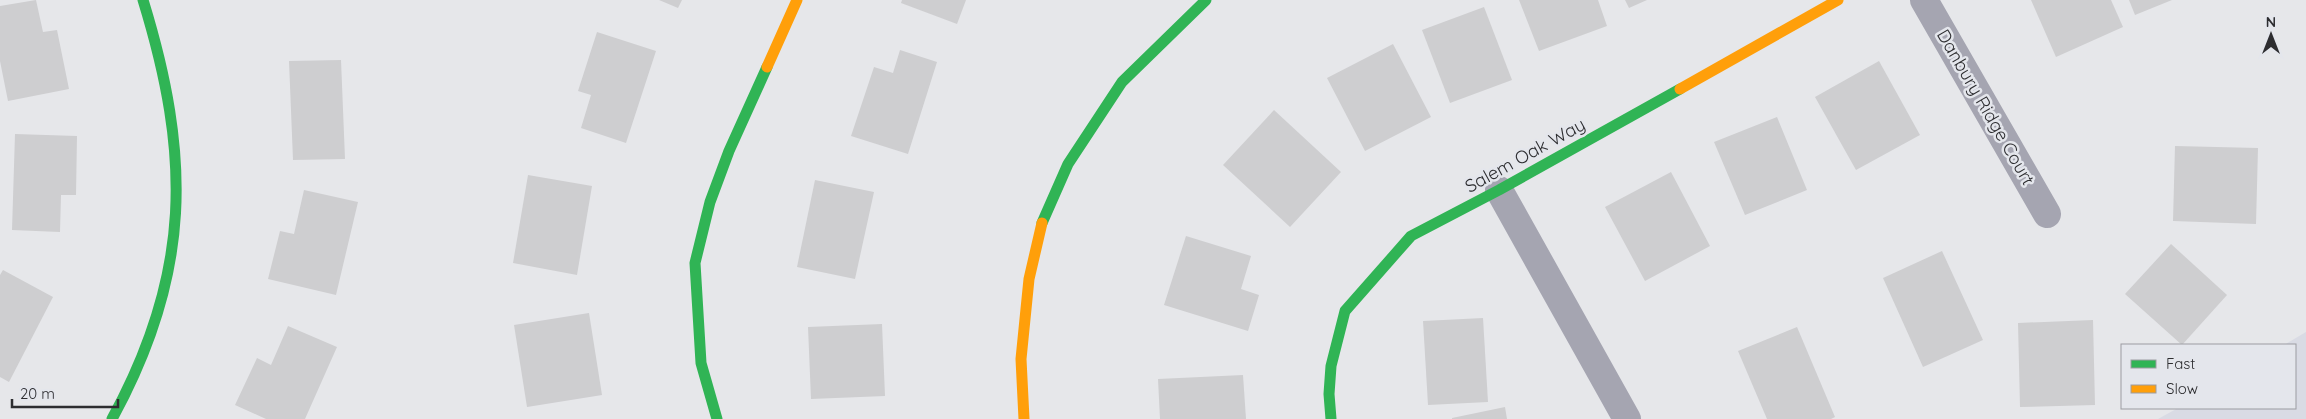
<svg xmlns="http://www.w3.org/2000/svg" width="2306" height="419" viewBox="0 0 2306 419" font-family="Quicksand,sans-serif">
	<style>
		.built { fill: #d9dbe4 }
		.building { fill: #ceced0 }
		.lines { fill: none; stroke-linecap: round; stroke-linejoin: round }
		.street { stroke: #a5a5b1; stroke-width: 28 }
		.fast { stroke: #30b455; stroke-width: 11 }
		.slow { stroke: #ff9f0a; stroke-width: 11 }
		.labels { text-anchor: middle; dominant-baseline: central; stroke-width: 5; stroke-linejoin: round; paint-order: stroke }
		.street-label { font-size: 18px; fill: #2d2d30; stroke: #e4e6ec }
	</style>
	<rect width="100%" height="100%" fill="#e6e7ea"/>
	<path class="built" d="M2306,332V419H2158L2178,408H2295V345H2284Z"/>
	<g class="building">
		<path d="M36,0L43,32L57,30L69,89L8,101L0,61V6Z"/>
		<path d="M659,0H682L678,8Z"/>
		<path d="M902,0H966L957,24L901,3Z"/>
		<path d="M1519,0H1598L1607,26L1539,51Z"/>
		<path d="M1625,0H1647L1629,8Z"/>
		<path d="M2031,0H2111L2123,27L2056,57Z"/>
		<path d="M2129,0H2172L2135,15Z"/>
		<path d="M1484,7L1512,80L1450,103L1422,30Z"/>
		<path d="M597,32L656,51L626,143L581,128L591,95L578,91Z"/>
		<path d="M1393,44L1431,117L1365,151L1327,78Z"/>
		<path d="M900,50L937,62L908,154L851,136L874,67L893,73Z"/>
		<path d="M341,60L345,159L293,160L289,61Z"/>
		<path d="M1879,61L1920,135L1856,170L1815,97Z"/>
		<path d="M1274,110L1341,172L1290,227L1223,165Z"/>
		<path d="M1777,117L1807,190L1745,215L1714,142Z"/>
		<path d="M15,134L77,136L76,195H61L60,232L12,230Z"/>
		<path d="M2175,146L2258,148L2256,224L2173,221Z"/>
		<path d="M1671,172L1710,246L1645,281L1605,207Z"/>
		<path d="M528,175L592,186L577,275L513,263Z"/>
		<path d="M815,180L874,192L855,279L797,267Z"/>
		<path d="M304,190L358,202L336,295L268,279L280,231L294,234Z"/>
		<path d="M1186,236L1251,256L1241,289L1259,295L1248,331L1164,305Z"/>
		<path d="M2171,244L2227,295L2182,345L2125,294Z"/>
		<path d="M1942,251L1983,340L1923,367L1883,278Z"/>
		<path d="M3,270L53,297L9,382L0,377V275Z"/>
		<path d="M589,313L602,395L527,407L514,325Z"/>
		<path d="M1483,318L1488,402L1428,405L1423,321Z"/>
		<path d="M2093,320L2095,405L2020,407L2018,323Z"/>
		<path d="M882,324L885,396L811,399L808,327Z"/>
		<path d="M288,326L337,347L305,419H266L235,405L257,358L271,365Z"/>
		<path d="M1797,327L1835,417L1831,419H1767L1738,351Z"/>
		<path d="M1243,375L1246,419H1160L1158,379Z"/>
		<path d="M1505,407L1507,419H1452V418Z"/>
	</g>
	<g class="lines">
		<g class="street">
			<path d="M1924,0L2047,214"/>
			<path d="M1499,190L1627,419"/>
		</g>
		<g class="fast">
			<path d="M1042,223L1068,164L1122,82L1206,0"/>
			<path d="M112,419C192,273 191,156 143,0"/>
			<path d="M717,419L701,363L695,263L710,202L729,151L767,67"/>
			<path d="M1331,419L1329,394L1331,366L1345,311L1411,236L1499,190L1680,89"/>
		</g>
		<g class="slow">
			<path d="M767,67L797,0"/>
			<path d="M1680,89L1838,0"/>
			<path d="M1024,419L1021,359L1029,279L1042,223"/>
		</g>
	</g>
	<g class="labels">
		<g class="street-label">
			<text transform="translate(1986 107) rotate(60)">Danbury Ridge Court</text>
			<text transform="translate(1525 155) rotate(-29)">Salem Oak Way</text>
		</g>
	</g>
	<rect x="2121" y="344" width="175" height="65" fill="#e4e6ec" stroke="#9b9ca1"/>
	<rect x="2131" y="360" width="25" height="8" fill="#30b455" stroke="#9b9ca1"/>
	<text x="2166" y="369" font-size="15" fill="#2d2d30">Fast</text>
	<rect x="2131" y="385" width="25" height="8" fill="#ff9f0a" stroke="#9b9ca1"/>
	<text x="2166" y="394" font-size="15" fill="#2d2d30">Slow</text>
	<g transform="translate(2271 35)" stroke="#e4e6ec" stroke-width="4" paint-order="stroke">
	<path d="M0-4L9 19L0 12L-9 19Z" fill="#2d2d30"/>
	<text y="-8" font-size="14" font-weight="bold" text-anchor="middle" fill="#2d2d30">N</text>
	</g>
	<path d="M12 399v8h106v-8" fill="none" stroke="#2d2d30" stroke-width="2.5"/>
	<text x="20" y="399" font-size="15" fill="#2d2d30" stroke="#e4e6ec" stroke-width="4" paint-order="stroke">20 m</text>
</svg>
